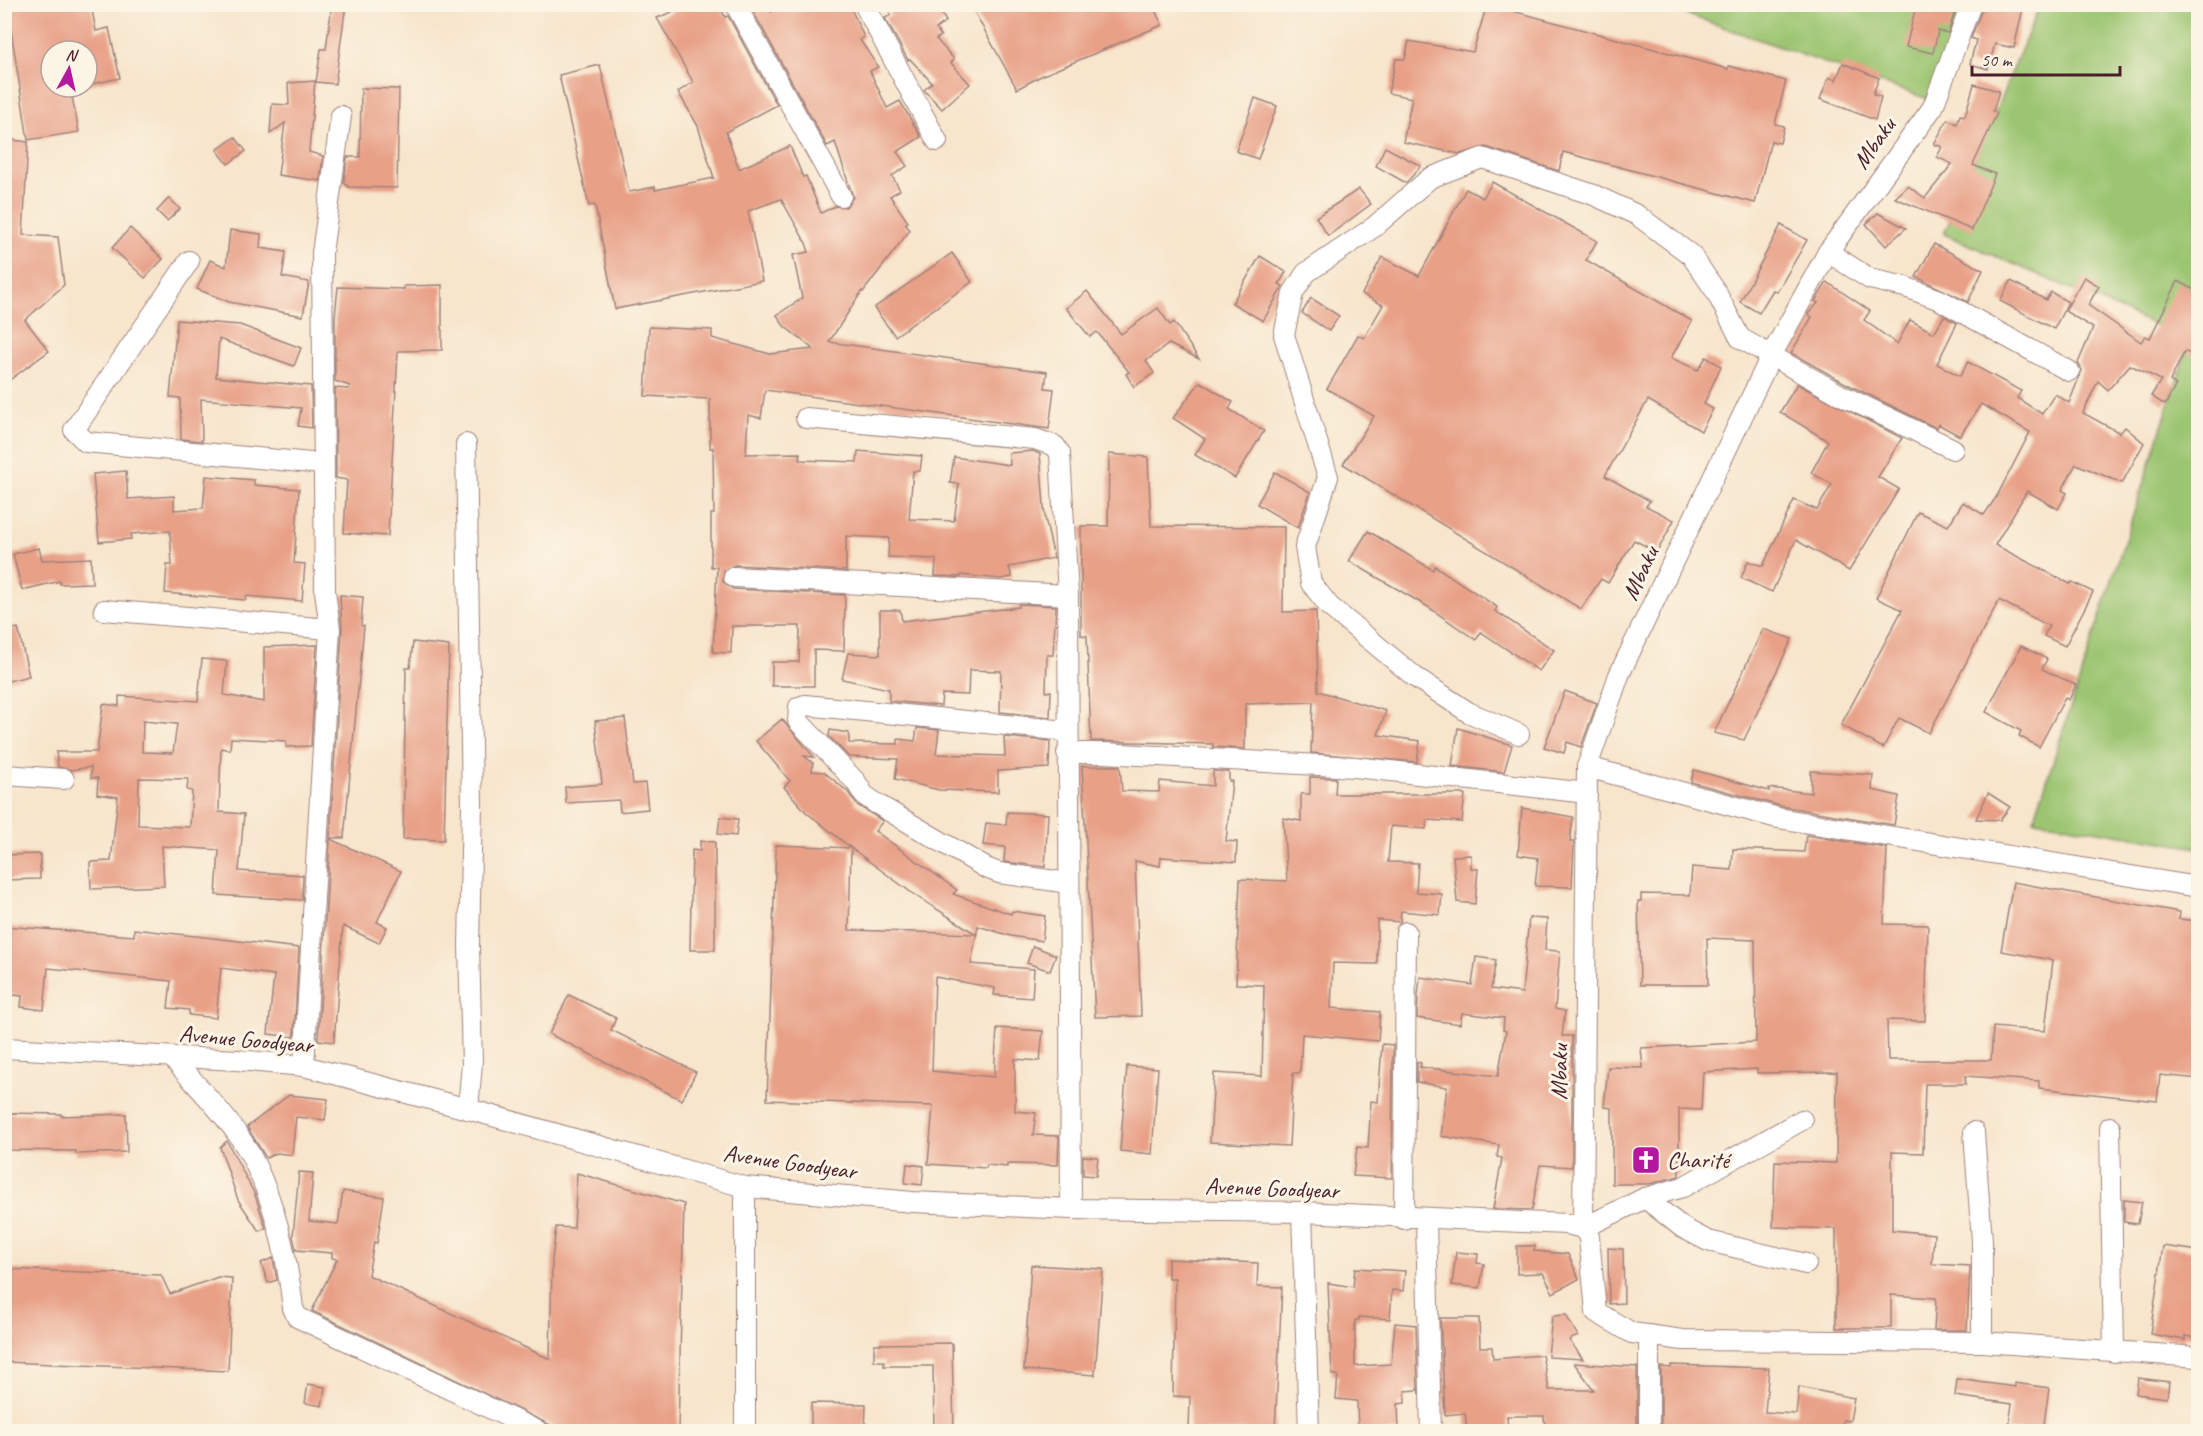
<svg xmlns="http://www.w3.org/2000/svg" width="2203" height="1436" viewBox="0 0 2203 1436" font-family="Caveat,sans-serif">
	<style>
		.green { fill: #9bc571; stroke: #72724e; stroke-width: 1.5 }
		.building { fill: #e8a087; fill-rule: evenodd }
		.lines { fill: none; stroke-linecap: round; stroke-linejoin: round }
		.minor-casing { stroke: #a0827c; stroke-width: 22 }
		.minor { stroke: #fff; stroke-width: 20 }
		.labels { text-anchor: middle; dominant-baseline: central; stroke-width: 6; stroke-linejoin: round; paint-order: stroke }
		.street-label { font-size: 24px; fill: #4a1f2b; stroke: #fcf5e5 }
		.poi-label { font-size: 24px; fill: #4a1f2b; stroke: #fcf5e5; text-anchor: start }
	</style>
	<rect width="100%" height="100%" fill="#fcf5e5"/>
	<filter id="ink" filterUnits="userSpaceOnUse"><feTurbulence type="fractalNoise" baseFrequency=".0167" numOctaves="2"/><feDisplacementMap in="SourceGraphic" scale="12" xChannelSelector="R" yChannelSelector="G"/><feConvolveMatrix kernelMatrix="1 2 1 2 8 2 1 2 1" color-interpolation-filters="sRGB"/></filter>
	<filter id="wash" filterUnits="userSpaceOnUse"><feTurbulence type="fractalNoise" baseFrequency=".008" numOctaves="4" result="noise"/><feDisplacementMap in="SourceGraphic" scale="24" xChannelSelector="R" yChannelSelector="G"/><feGaussianBlur stdDeviation="1.35" result="paint"/><feColorMatrix in="noise" values="0 0 0 0 0 0 0 0 0 0 0 0 0 0 0 0 0 1.4 0 .05"/><feComposite in="paint" operator="in"/></filter>
	<g filter="url(#wash)">
		<rect width="100%" height="100%" fill="#f7e5cc"/>
		<g class="green">
			<path d="M2187,4L2198,7V848L2034,820L2190,340L1944,234L2040,5Z"/>
			<path d="M1660,5H1970L1928,99Z"/>
		</g>
		<g id="blocks">
			<g class="building">
				<path d="M7,4H91L96,31L109,28L120,78L87,85V51H51V87H70L79,132L28,140Z"/>
				<path d="M332,4H346L335,84L316,82L321,49H326Z"/>
				<path d="M670,4H719L725,17L728,16L777,105L726,132L739,169L790,146L803,177L806,176L821,213L835,206L846,207L853,197L835,142L827,146L749,4H767L771,12L791,4H849L864,37L860,40L878,67L870,71L887,108L900,101L921,137L897,152L907,166L892,176L900,190L890,196L908,222L905,224L910,230L863,292L862,291L829,342L1047,372L1045,388L1054,389L1049,429L765,390L761,418L748,415L746,454L800,453V460L857,462L858,451L922,456L920,471H913L909,519L954,521L959,484L950,483L954,457L1010,465L1009,453L1033,451L1040,454L1045,518L1054,558L1009,567L1012,577L1001,579L961,575V577L935,576L936,559L888,557L889,538L846,536V571L735,565L724,570L723,582L733,589L845,595L844,651L814,650V686H772V662H799L800,626H732L731,653L713,652L717,567H711V514H714L713,448H710V399L645,396L649,327L712,330V338L770,354L813,349L784,326L777,315L802,298L793,255L809,252L806,243L781,199L748,211L762,281L615,309L595,205L589,206L559,75L600,65L629,192L655,187V190L714,178L698,126L678,92L693,82L657,18L672,12Z"/>
				<path d="M885,4H935L946,21L936,29L941,36L936,39L954,59L951,63L970,84L942,109L924,90L932,83L910,59L908,60L885,18L891,15Z"/>
				<path d="M970,4H1152L1162,25L1041,76L1017,89Z"/>
				<path d="M1487,4L1728,69L1729,66L1786,81L1775,124L1784,126L1780,143L1771,141L1755,203L1563,152L1559,171L1486,147L1460,154L1403,142L1412,98L1388,93L1396,59H1405L1409,41L1473,52Z"/>
				<path d="M1927,4L1956,9L1948,33L1938,31L1933,53L1906,47L1915,10L1926,12Z"/>
				<path d="M1984,4H2024L2014,48L1995,44L1988,69L1970,64L1976,40L1971,38Z"/>
				<path d="M1843,63L1879,78L1873,94L1881,97L1875,120L1820,99L1829,77L1836,80Z"/>
				<path d="M315,81L309,152L323,156L320,181L278,175L285,123L270,134L272,104L289,105L288,83Z"/>
				<path d="M1974,84L1999,91L1993,111L1997,113L1973,165L1995,174L1972,230L1895,198L1908,186L1925,198L1952,164L1937,157L1942,147L1934,144L1948,119L1957,124L1960,115L1965,116Z"/>
				<path d="M361,88L399,89L397,188L349,187L344,183L347,157H360Z"/>
				<path d="M1255,98L1277,106L1258,159L1236,151Z"/>
				<path d="M235,137L246,151L228,164L217,150Z"/>
				<path d="M4,139L28,142L23,235L58,237L64,285L25,320L49,351L4,384Z"/>
				<path d="M1385,147L1421,166L1406,183L1376,166Z"/>
				<path d="M1492,182L1597,241L1586,260L1692,321L1671,358L1698,370L1706,357L1721,366L1704,404L1713,409L1701,431L1648,400L1605,476L1650,501L1646,506L1674,520L1657,552L1634,540L1608,583L1601,579L1581,609L1343,464L1374,416L1327,389L1358,335L1364,338L1383,305L1362,294L1382,257L1419,276L1466,189L1483,198Z"/>
				<path d="M1359,189L1371,204L1328,236L1316,217Z"/>
				<path d="M169,198L180,209L167,221L157,211Z"/>
				<path d="M1878,213L1906,228L1886,246L1866,224Z"/>
				<path d="M1781,225L1807,240L1777,292L1773,290L1759,313L1740,302Z"/>
				<path d="M130,228L163,259L145,278L112,248Z"/>
				<path d="M230,230L261,234L260,248L286,252L282,277L309,282L303,316L229,302L197,289L210,260L226,267Z"/>
				<path d="M1934,244L1983,270L1968,302L1916,277Z"/>
				<path d="M952,253L972,282L895,336L874,308Z"/>
				<path d="M1260,256L1286,272L1279,284L1283,286L1263,321L1232,303Z"/>
				<path d="M2084,277L2099,286L2088,305L2141,342L2145,336L2150,338L2178,281L2199,292V359L2185,351L2170,381L2176,385L2165,405L2151,396L2161,380L2130,365L2108,390L2098,381L2083,413L2120,433L2125,427L2144,443L2122,483L2076,464L2062,490L2067,493L2058,509L2027,491L1995,545L2070,584L2072,582L2093,592L2065,646L2044,636L2049,626L1999,600L1929,733L1899,718L1883,748L1841,725L1902,610L1876,598L1918,512L1948,526L1963,502L1984,515L1997,496L2030,432L1981,404L1960,436L1938,424L1936,428L1845,383L1791,353L1812,317L1808,314L1818,303L1815,301L1827,282L1870,311L1864,320L1897,344L1910,320L1934,333L1944,316L1957,323L1937,364L1960,376L1968,362L2021,391L2017,398L2042,414L2055,394L2069,403L2082,370L2078,363L2093,328L2065,311Z"/>
				<path d="M2011,281L2046,300L2051,292L2068,302L2054,329L2000,301Z"/>
				<path d="M442,285V350L398,351L388,536L344,533L347,480L336,478L335,388L349,389L350,386L335,381V316L338,287L404,289V286Z"/>
				<path d="M1087,291L1121,334L1158,308L1170,325L1174,322L1199,359L1169,344L1146,361L1154,373L1134,387L1126,374L1129,372L1097,332L1090,337L1066,308Z"/>
				<path d="M1311,298L1339,316L1329,331L1302,313Z"/>
				<path d="M177,320L240,325L301,348L294,366L219,339L216,377L311,386L312,428L298,426L301,408L201,399L202,441L181,439L180,398L170,397Z"/>
				<path d="M1200,382L1233,402L1229,409L1264,431L1235,478L1195,455L1205,439L1173,418Z"/>
				<path d="M1797,384L1902,438L1878,477L1899,489L1849,571L1796,540L1772,592L1741,578L1748,561L1763,566L1794,500L1817,510L1832,484L1811,473L1828,441L1780,412Z"/>
				<path d="M1109,454L1148,457L1151,526L1284,527L1283,612L1316,611L1318,691L1386,711L1378,735L1420,741L1417,762L1311,753L1313,702L1245,704V749L1213,747V744L1091,741L1087,636L1081,635V526H1108Z"/>
				<path d="M126,471L128,499L174,496V510L203,508L206,476L254,480V485L299,489L294,563L305,564L302,601L246,596V600L165,593L167,565H172L170,531L131,534V539L99,542L93,474Z"/>
				<path d="M1275,472L1310,492L1298,528L1257,504Z"/>
				<path d="M1368,531L1433,570L1435,566L1497,607L1495,611L1554,650L1539,671L1481,632L1476,640L1428,607L1349,561Z"/>
				<path d="M39,548L42,560L91,558L92,583L60,584V581L22,590L13,554Z"/>
				<path d="M340,595L363,597L361,626H364L344,838H330L342,630Z"/>
				<path d="M1019,604L1056,606L1053,655H1047L1046,692L1051,691L1050,717L1000,712L1001,671L969,670L968,695L942,694L941,706L889,701V689L842,679L848,653L880,655V610H900L902,621L1019,607Z"/>
				<path d="M18,628L29,676L4,682V631Z"/>
				<path d="M1763,629L1792,639L1744,740L1714,733Z"/>
				<path d="M413,642L449,646L444,840L403,839L406,668H410Z"/>
				<path d="M317,645L311,746L286,747V741L231,738L230,750L221,748L219,812L244,814L239,871L303,875L302,900L216,895L219,850L162,846L164,886L91,889L90,862L111,861L118,797L97,794L98,778H91V767L71,770L58,767L56,752H97L103,704L119,706V696L198,701L202,659L227,661L224,695L264,702V647ZM143,721L177,724L173,753L142,752ZM139,778L188,779L187,790L192,791L190,827L138,825Z"/>
				<path d="M2021,646L2047,659L2042,669L2076,685L2069,700L2065,698L2039,747L2019,736L2021,731L1986,712Z"/>
				<path d="M1565,691L1597,703L1581,747L1567,742L1564,753L1544,747Z"/>
				<path d="M625,718L633,784L645,783L648,809L620,812L619,800L566,803L565,787L602,784L595,721Z"/>
				<path d="M782,719L814,757L804,756L813,763L812,771L824,772L848,792L857,805L883,821L875,831L957,890L953,894L1011,914L1012,911L1045,916L1042,941L1011,936L978,926L971,964L1034,969L1032,998L994,995L995,988L935,977L932,1071L994,1077L997,1028L1043,1031L1040,1061L1015,1059V1111L1036,1113L1033,1135L1059,1136L1058,1165L1007,1164V1167L987,1165L986,1168L928,1164L933,1106L767,1100L776,845L851,848L806,812L784,787L790,781L756,741ZM851,848L916,896L976,934L849,930Z"/>
				<path d="M917,728L939,730L936,754L1005,756L1004,737L1050,741L1049,768L998,771V792L939,790L895,779L898,759L849,757L829,736L830,730L849,733V743L898,744V739L915,741Z"/>
				<path d="M1458,728L1512,745L1504,772L1452,766Z"/>
				<path d="M1082,766H1120L1122,791L1159,792L1160,781L1213,786V771L1229,772V781H1232L1226,841L1237,842L1236,862L1161,857L1160,866L1135,861L1141,1016L1095,1017Z"/>
				<path d="M1694,770L1769,791V788L1811,793V771L1873,775L1872,790L1899,796L1894,825L1781,806L1691,782Z"/>
				<path d="M1310,777L1336,778L1335,794H1465L1462,822L1427,820L1426,829L1391,826L1388,862L1418,863L1416,892L1442,894L1440,915L1401,911L1400,922L1377,920V964L1333,963L1331,1008L1380,1012L1378,1041L1302,1034L1300,1073H1293L1289,1146L1210,1142L1214,1073L1262,1076L1264,985L1236,984L1240,879L1287,881L1283,818L1301,821V794H1310Z"/>
				<path d="M1988,793L2010,807L2000,820L1976,819Z"/>
				<path d="M1522,808L1573,817L1570,842H1574L1572,887L1535,886L1538,858L1518,855Z"/>
				<path d="M1007,812L1048,814L1045,867L1004,862L1005,847L983,845L986,823L1006,825Z"/>
				<path d="M720,817L738,819L736,836L718,834Z"/>
				<path d="M1806,835L1887,848L1884,924L1928,925L1925,1021L1887,1020L1888,1060H1991L1993,1027L2045,1031L2053,960L2001,951L2013,882L2180,912L2179,919L2199,921V1079L2160,1075L2157,1101L2039,1088V1081L1965,1076L1966,1084H1925L1923,1153L1892,1152V1230L1934,1234L1932,1264L1970,1266L1967,1330H1934L1936,1298L1891,1295V1328H1836V1229L1773,1227L1775,1161L1836,1163L1837,1072L1757,1073V1069L1703,1072L1701,1110L1679,1109V1176L1650,1184H1612V1108L1604,1107L1608,1067L1643,1068L1641,1048L1756,1042L1755,940L1707,938L1708,985H1640L1638,901H1641V894L1690,895L1692,867L1732,870L1733,849L1804,852Z"/>
				<path d="M330,839L401,871L377,922L387,927L379,943L343,926L334,1042L318,1040Z"/>
				<path d="M700,841L715,842V950H690L692,850L700,851Z"/>
				<path d="M40,854V879L4,880V855Z"/>
				<path d="M1471,855V868L1478,869L1475,904L1457,902L1453,856Z"/>
				<path d="M1529,918L1547,919L1545,950L1560,951L1555,1009L1565,1011L1562,1036H1572V1167L1540,1165L1532,1210L1493,1209L1502,1158L1497,1157L1499,1145L1441,1136L1447,1087L1417,1082V1062L1421,1063L1420,1067L1498,1076L1506,1031L1503,1030L1504,1018L1462,1013L1460,1024L1417,1018L1418,996L1420,977L1472,985L1476,957L1496,960L1491,989L1522,993Z"/>
				<path d="M4,926L134,936V929L299,948L294,1037L268,1034L274,975L221,968L216,1018L189,1015V1010L168,1008L171,981L48,968L44,1010L21,1007L22,996L4,994Z"/>
				<path d="M1033,946L1056,955L1050,971L1027,963Z"/>
				<path d="M569,995L616,1018L611,1030L696,1072L682,1100L549,1034Z"/>
				<path d="M1382,1044L1393,1045L1392,1178L1353,1176L1357,1147L1368,1148L1371,1101L1378,1102Z"/>
				<path d="M1127,1066L1158,1068L1152,1154L1120,1151Z"/>
				<path d="M289,1095L328,1099L325,1120L296,1117L292,1155L277,1153L266,1158L247,1127Z"/>
				<path d="M4,1113L61,1114V1116L126,1114L127,1152L76,1154V1151L4,1150Z"/>
				<path d="M227,1141L255,1195L266,1228L259,1231L238,1200L220,1147Z"/>
				<path d="M1083,1156L1098,1157L1096,1176L1083,1175Z"/>
				<path d="M907,1164L924,1166L922,1185L905,1183Z"/>
				<path d="M299,1172L313,1173L309,1221L338,1224L343,1191L384,1197L377,1243L374,1242L368,1275L550,1359L552,1260L556,1227L574,1228L577,1173L684,1204L678,1431H563L312,1311L337,1259L332,1258V1253L296,1250L293,1236Z"/>
				<path d="M2124,1200L2142,1202L2138,1224L2124,1222Z"/>
				<path d="M1517,1246H1535L1534,1251L1568,1254L1579,1279L1553,1293L1543,1273L1517,1274Z"/>
				<path d="M2163,1246L2199,1251V1338L2185,1336V1340L2150,1334Z"/>
				<path d="M1608,1248L1623,1249L1624,1303L1609,1304Z"/>
				<path d="M1456,1252L1478,1254L1477,1263L1484,1264L1480,1288L1452,1285Z"/>
				<path d="M273,1258L277,1280L268,1283L261,1263Z"/>
				<path d="M1168,1259L1258,1263L1257,1286L1282,1287L1275,1431H1189L1190,1397L1173,1396L1175,1278H1168Z"/>
				<path d="M1031,1265L1103,1269L1095,1375L1024,1370Z"/>
				<path d="M1355,1268L1405,1271L1403,1291L1392,1290L1390,1319L1359,1317V1320H1355V1366L1391,1364L1395,1323L1416,1325L1418,1390L1405,1391V1403L1398,1404L1399,1431H1358L1357,1401L1336,1399L1338,1375H1332L1328,1283L1353,1287Z"/>
				<path d="M4,1269L161,1275L170,1294L218,1277L232,1278L228,1371L4,1362Z"/>
				<path d="M1566,1315L1578,1336L1569,1340L1583,1359L1548,1357L1552,1316Z"/>
				<path d="M1440,1318H1479L1480,1347H1492L1493,1359L1542,1355L1549,1390H1594L1574,1363L1637,1367V1431H1545L1544,1416H1507L1508,1431H1467L1465,1413L1445,1415Z"/>
				<path d="M952,1343L954,1431H934L933,1366H884V1361H874V1344Z"/>
				<path d="M1671,1365L1769,1368L1765,1412L1796,1414L1799,1387L1854,1398L1850,1421L1843,1420L1842,1431H1661V1367L1671,1368Z"/>
				<path d="M2138,1378L2169,1382L2167,1398L2136,1394Z"/>
				<path d="M1957,1379L2015,1387V1383L2049,1388L2043,1431H2008L2012,1404L1955,1396Z"/>
				<path d="M308,1384L325,1387L322,1406L305,1403Z"/>
				<path d="M811,1403L866,1404L865,1431H811Z"/>
			</g>
		</g>
	</g>
	<g filter="url(#ink)">
		<use href="#blocks" fill-opacity="0" stroke="#a0827c" stroke-width="1.5"/>
		<g class="lines">
			<g class="minor-casing">
				<g id="minor">
					<path d="M735,4L841,196"/>
					<path d="M864,4L937,141"/>
					<path d="M1828,252L1870,279L1905,287L1940,300L2069,371"/>
					<path d="M189,261L74,430L86,442L322,464"/>
					<path d="M806,418L1035,439L1055,446L1060,453L1068,595L1071,1209"/>
					<path d="M466,444L472,805L469,945L472,1064L468,1109"/>
					<path d="M734,577L1068,595"/>
					<path d="M104,610L330,629"/>
					<path d="M1067,731L805,705L799,707L798,721L856,782L864,795L877,804L986,868L999,873L1069,883"/>
					<path d="M1519,734L1468,712L1415,677L1329,606L1311,583L1305,547L1328,477L1284,335L1293,293L1306,273L1374,227L1430,178L1482,158L1594,195L1637,215L1691,255L1715,290L1740,338L1839,394L1953,449"/>
					<path d="M1067,753H1104L1355,767L1587,793"/>
					<path d="M1587,767L1778,818L2198,887"/>
					<path d="M4,775L64,779"/>
					<path d="M4,1048L237,1060L304,1066L468,1109L745,1187L913,1202L1071,1209L1302,1212L1567,1224L1583,1228"/>
					<path d="M172,1057C198,1088 230,1118 250,1154C275,1201 287,1255 293,1308L297,1317L540,1432"/>
					<path d="M304,1066L330,629L325,591L322,253L341,116"/>
					<path d="M2110,1127L2114,1352"/>
					<path d="M1974,1132L1982,1241V1342"/>
					<path d="M1645,1198L1683,1228L1708,1241L1806,1264"/>
					<path d="M1302,1212L1309,1432"/>
					<path d="M1404,1219L1406,932"/>
					<path d="M1426,1219L1431,1432"/>
					<path d="M1583,1228L1587,767L1619,675L1771,356L1828,252L1933,107L1971,4"/>
					<path d="M1583,1228L1589,1237L1596,1312L1632,1333L1683,1340L1982,1342L2198,1357"/>
					<path d="M1583,1228L1645,1198L1683,1187L1802,1120"/>
					<path d="M1649,1335V1432"/>
					<path d="M745,1432V1187"/>
				</g>
			</g>
			<use href="#minor" class="minor"/>
		</g>
	</g>
	<defs>
		<g id="church-square" transform="scale(1.5)"><rect x="-9" y="-9" width="18" height="18" rx="4" fill="#b5179e" stroke="#fcf5e5"/><path d="M-1.2-6h2.4v3.5h3.3v2.4h-3.3V6h-2.4V-.1h-3.3v-2.4h3.3Z" fill="#fff"/></g>
	</defs>
	<g fill-rule="evenodd">
		<use href="#church-square" x="1646" y="1160"/>
	</g>
	<g class="labels">
		<g class="street-label">
			<text transform="translate(1874 143) rotate(-55)">Mbaku</text>
			<text transform="translate(1640 573) rotate(-65)">Mbaku</text>
			<text transform="translate(246 1039) rotate(5)">Avenue Goodyear</text>
			<text transform="translate(1559 1072) rotate(-89)">Mbaku</text>
			<text transform="translate(790 1162) rotate(8)">Avenue Goodyear</text>
			<text transform="translate(1272 1188) rotate(2)">Avenue Goodyear</text>
		</g>
		<g class="poi-label">
			<text x="1667" y="1160">Charité</text>
		</g>
	</g>
	<rect width="2203" height="1436" fill="none" stroke="#fcf5e5" stroke-width="24"/>
	<g transform="translate(69 69) rotate(8)"><circle r="28" fill="#fcf5e5" stroke="#b59f9b" stroke-width="1.5"/>
	<path d="M0-4.5L10 22L0 15L-10 22Z" fill="#b5179e"/>
	<text y="-9" font-size="16" font-weight="bold" text-anchor="middle" fill="#4a1f2b">N</text>
	</g>
	<path d="M1972 66v9h148v-9" fill="none" stroke="#4a1f2b" stroke-width="3"/>
	<text x="1981" y="66" font-size="18" fill="#4a1f2b" stroke="#fcf5e5" stroke-width="4.5" paint-order="stroke">50 m</text>
</svg>
